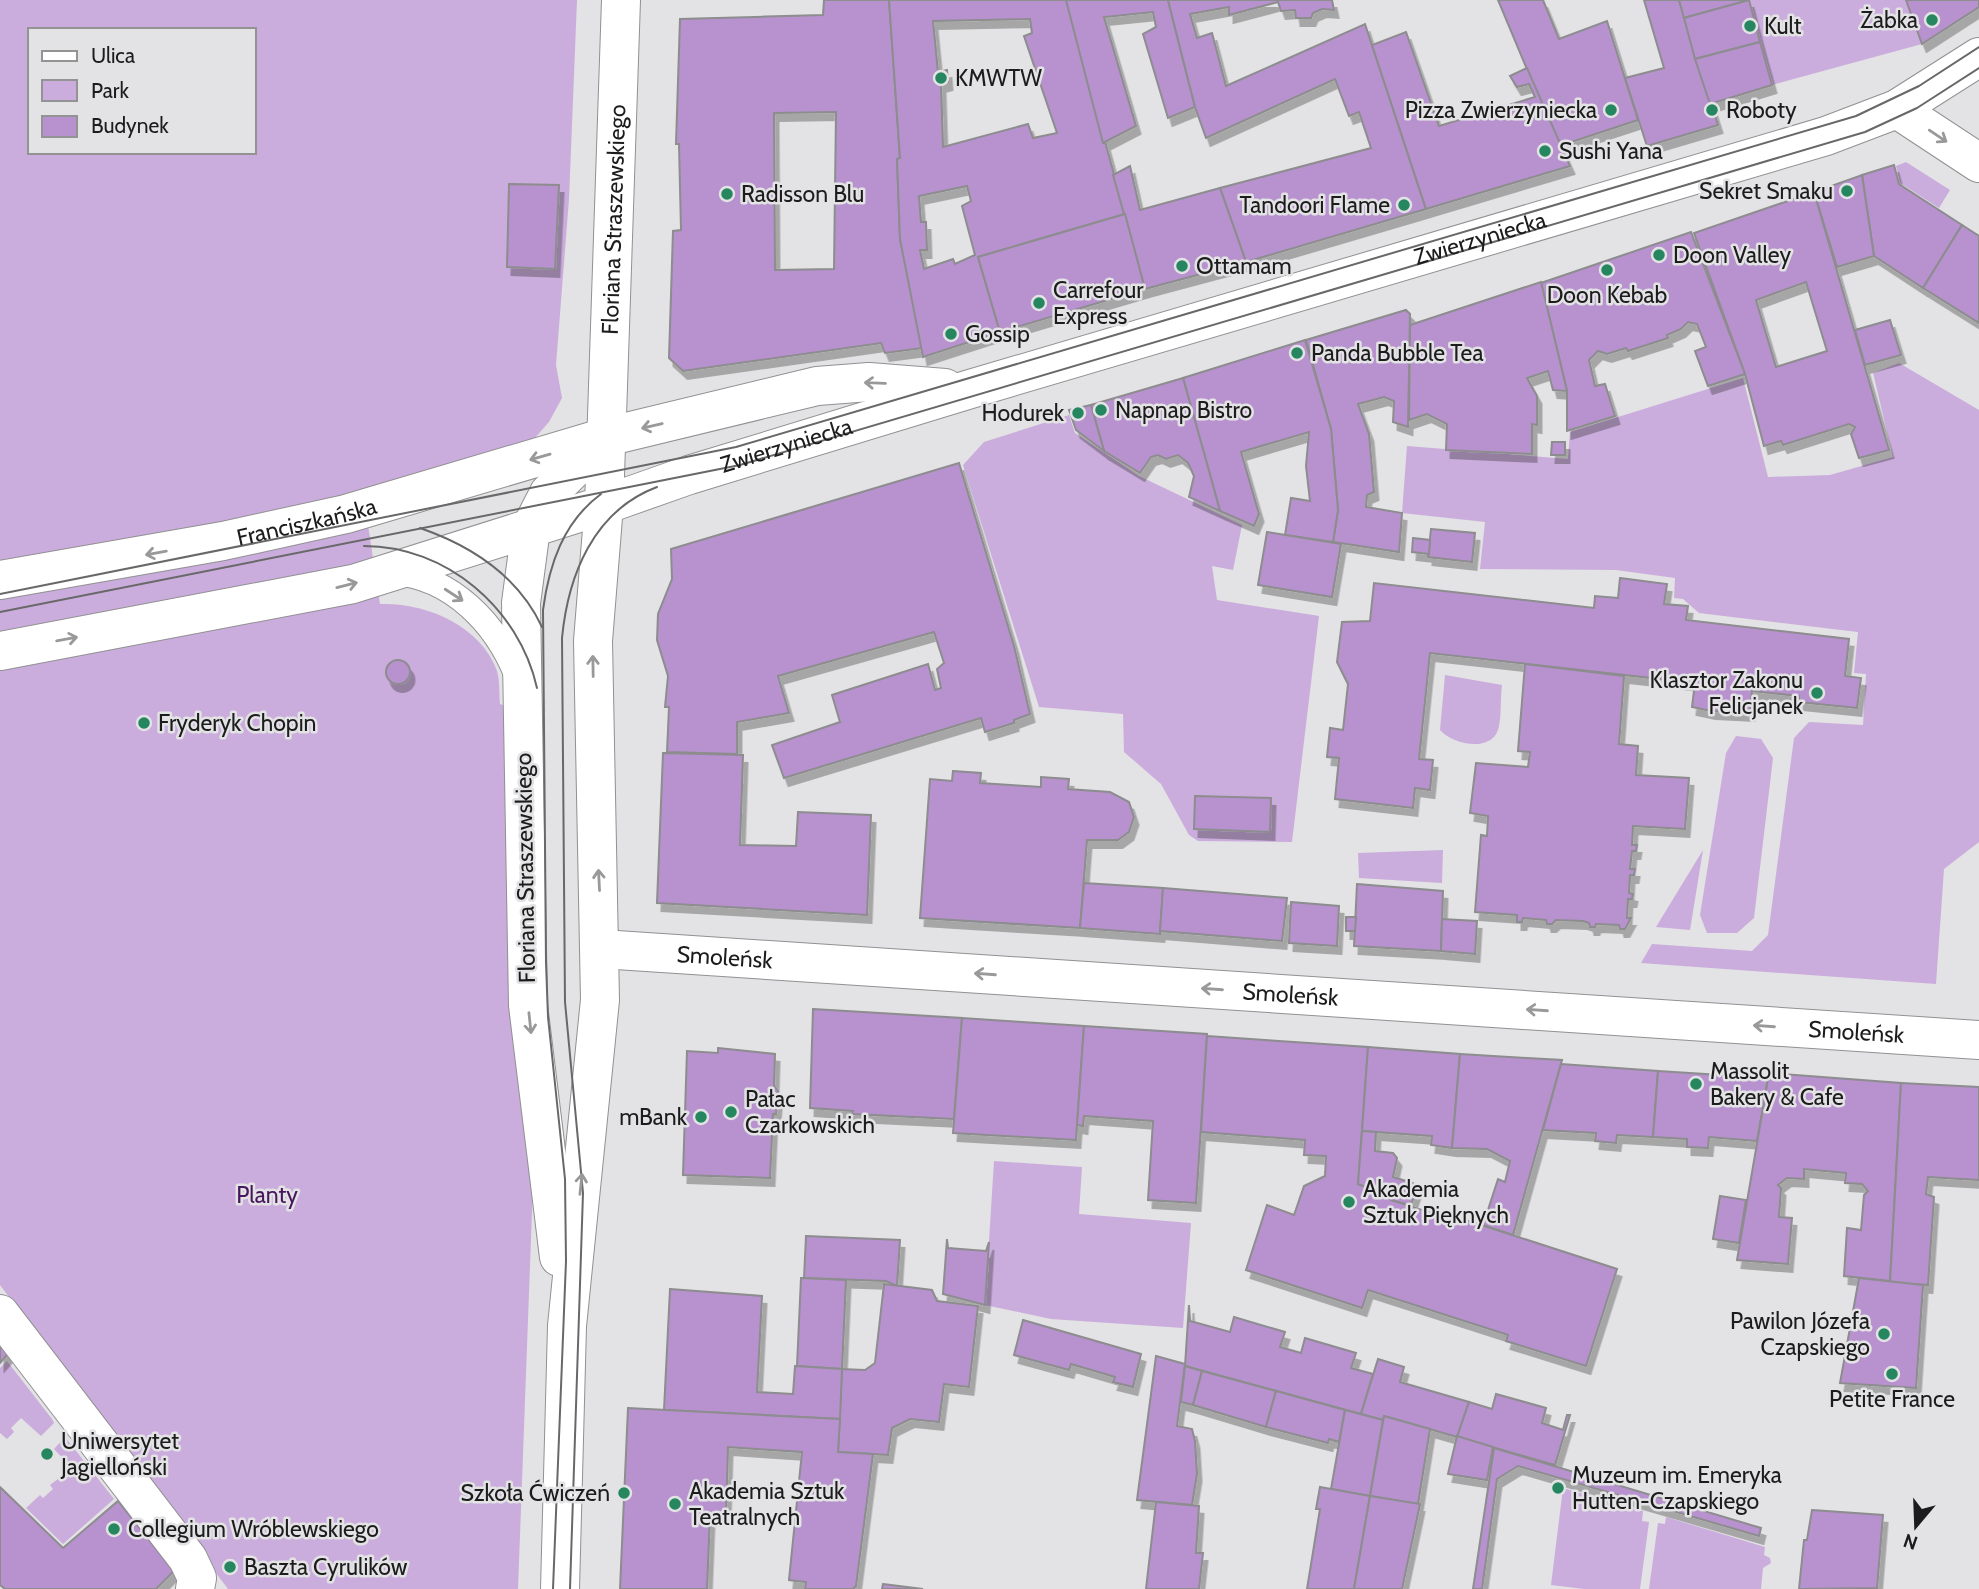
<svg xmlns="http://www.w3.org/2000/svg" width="1979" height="1589" viewBox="0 0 1979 1589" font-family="Cabin,sans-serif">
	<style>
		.green { fill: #caaddc; fill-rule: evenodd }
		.building { fill: #b792cf; stroke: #8d8c8e; stroke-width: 2; fill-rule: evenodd; filter: url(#shadow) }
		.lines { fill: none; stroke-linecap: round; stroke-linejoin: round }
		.lane-casing { stroke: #919092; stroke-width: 26 }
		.street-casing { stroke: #919092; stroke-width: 40 }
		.secondary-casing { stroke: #919092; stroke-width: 40 }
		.lane { stroke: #fff; stroke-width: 24 }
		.street { stroke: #fff; stroke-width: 38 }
		.secondary { stroke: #fff; stroke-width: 38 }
		.tram { stroke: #686869; stroke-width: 2 }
		.oneway { stroke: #999 }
		.poi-dot { fill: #25865f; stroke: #e3e2e4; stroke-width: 2.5 }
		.labels { text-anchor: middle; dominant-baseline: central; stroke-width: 5; stroke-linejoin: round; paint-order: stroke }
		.poi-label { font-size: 23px; fill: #1c1c1d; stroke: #e3e2e4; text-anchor: start }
		.street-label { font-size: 23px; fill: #1c1c1d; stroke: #e3e2e4 }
		.park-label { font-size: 23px; fill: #47175e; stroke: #e3e2e4 }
	</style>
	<defs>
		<filter id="shadow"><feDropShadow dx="4.5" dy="8" stdDeviation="0" flood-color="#0004"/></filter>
	</defs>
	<rect width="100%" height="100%" fill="#e3e2e4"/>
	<g class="green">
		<path d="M0,0H577L569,199L556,365L562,398L549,422L533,440L363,492L380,604C424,602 481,625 497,671C500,681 499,694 500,704L503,705L510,724L533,1185L518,1589H228L0,1285ZM30,30H254V152H30Z"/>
		<path d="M1749,0H1906L1922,44L1772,85Z"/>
		<path d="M1906,162L1950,190L1939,208L1900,183L1896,166Z"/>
		<path d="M1899,363L1979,410V842L1944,869L1936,984L1641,963L1652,944L1752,951L1768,935L1794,738L1809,722L1863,725L1866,674L1854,673L1858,632L1699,613L1683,599L1674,598L1675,578L1616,570L1480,569L1485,522L1402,513L1407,446L1568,459L1570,432L1743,378L1768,477L1830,475L1893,457L1873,373Z"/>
		<path d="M1069,415L1075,433L1139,476L1242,525L1233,570L1212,566L1217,600L1319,616L1292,842L1198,841L1189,835L1161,784L1124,752L1123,714L1039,707L963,465L984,442Z"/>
		<path d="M1445,675L1502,685C1500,699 1502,717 1498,730C1490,753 1452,744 1440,730Z"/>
		<path d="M1736,736L1761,739L1773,758L1754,918L1737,933H1707L1700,915L1726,753Z"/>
		<path d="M1443,850L1442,883L1359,878L1358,853Z"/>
		<path d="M1703,850L1690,930L1656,927Z"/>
		<path d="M994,1161L1082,1167L1079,1214L1191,1223L1183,1328L1051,1319L985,1305Z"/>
		<path d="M7,1361L52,1419L54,1423L41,1436L21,1418L11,1428L14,1432L7,1439L0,1433V1368Z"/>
		<path d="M65,1437L114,1499L63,1544L26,1508L40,1495L43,1498L53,1489L50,1485L58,1479L61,1482L71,1472V1467L54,1449Z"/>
		<path d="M1563,1488L1643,1511L1642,1521L1649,1522L1640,1589H1584L1551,1585Z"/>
		<path d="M1666,1517L1765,1547L1764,1555L1770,1558L1771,1563L1763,1568L1761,1589H1649L1658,1523L1665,1524Z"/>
	</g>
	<g class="building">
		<path d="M824,0H889L900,158L897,159L900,239L923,348L885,353L881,343L683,371L669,358L673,231L681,230L679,144H676L680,19L823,15ZM836,112L834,269L775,270L774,113Z"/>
		<path d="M889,0H1066L1125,214L978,257L1000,332L923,357L900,239L897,159L900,158ZM1030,19L1032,33L1024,36L1057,133L1033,138L1028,124L943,147L941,84L948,82L947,70L938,72L933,21ZM967,186L971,201L962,206L975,255L955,264L953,259L924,269L920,250H927L926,222H921L919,196Z"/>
		<path d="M1066,0H1168L1195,107L1168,118L1143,34L1156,27L1153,12L1104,17L1136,126L1103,143Z"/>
		<path d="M1168,0H1332L1334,10L1322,9L1313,13L1311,18H1296L1295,10L1281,11L1278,2L1229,15V7L1190,14L1197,38L1212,33L1226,86L1365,24L1426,209L1246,262L1220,188L1371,148L1359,112L1349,116L1335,79L1206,138L1195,107Z"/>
		<path d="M1498,0H1543L1559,39L1607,21L1638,120L1559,146Z"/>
		<path d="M1644,0H1679L1718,125L1647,146L1625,78L1664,68Z"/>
		<path d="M1679,0H1749L1684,18Z"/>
		<path d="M1749,0L1760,42L1695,59L1684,18Z"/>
		<path d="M1906,0H1979V7L1922,44Z"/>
		<path d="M1406,32L1439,126L1535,97L1529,84L1517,87L1510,76L1527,68L1570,166L1426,209L1372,45Z"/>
		<path d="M1760,42L1772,85L1710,104L1695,59Z"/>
		<path d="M1894,165L1899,184L1962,225L1923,288L1874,256L1862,175Z"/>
		<path d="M1130,166L1140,210L1220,188L1246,262L1145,289L1113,175Z"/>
		<path d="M1862,175L1874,256L1837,267L1814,192Z"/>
		<path d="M509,184L559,185L555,269L507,267Z"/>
		<path d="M1814,192L1889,450L1859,458L1851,434L1855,427L1849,424L1783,445L1781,441L1764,446L1745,374L1694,233ZM1806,282L1827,351L1776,367L1756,300Z"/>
		<path d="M1125,214L1145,289L1000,332L978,257Z"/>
		<path d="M1962,225L1979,236V323L1923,288Z"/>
		<path d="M1691,232L1745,374L1708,386L1695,351L1706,347L1697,324L1688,322L1681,329L1667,335L1668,338L1628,351L1626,348L1607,354L1598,351L1589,360L1595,386L1605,384L1615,416L1567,431V391L1541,283Z"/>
		<path d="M1541,282L1567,391L1553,390L1548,371L1527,378L1537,396V425L1532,424V454L1446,450L1447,424L1427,414L1409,420L1410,325Z"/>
		<path d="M1406,310L1410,314L1408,427L1393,422L1394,401L1384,397L1358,404L1369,434L1374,492L1367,495L1366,507L1402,513L1399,552L1333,542L1338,510L1331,429L1306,340Z"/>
		<path d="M1890,320L1901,355L1865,365L1855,330Z"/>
		<path d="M1305,340L1331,429L1338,510L1333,542L1285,535L1291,498L1310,501L1306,466L1309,432L1241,452L1259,514L1254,526L1220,511L1183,378Z"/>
		<path d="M1183,378L1206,460L1220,511L1189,497L1194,476L1188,463L1178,455L1166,459L1158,455L1151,457L1140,473L1104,451L1091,405Z"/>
		<path d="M1091,405L1104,451L1076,430L1069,410Z"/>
		<path d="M1552,442H1565V455H1551Z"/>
		<path d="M959,463L1014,646L1030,714L1014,720V723L985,732L981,718L784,778L772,745L840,722L832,695L928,664L935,690L941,688L937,669L944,663L934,632L778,676L789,713L737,722V754L667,752L669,707H665L668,676L657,640L658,614L672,579L671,549Z"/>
		<path d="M1431,529L1475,533L1472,562L1428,557Z"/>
		<path d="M1267,532L1341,544L1332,597L1258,585Z"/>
		<path d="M1413,538L1430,540L1429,554L1412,552Z"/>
		<path d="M1620,578L1667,584L1664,604L1688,606L1686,620L1849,639L1845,676L1861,678L1857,708L1799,702V696L1752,691L1750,713L1711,711L1692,707L1695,683L1430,653L1419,759L1433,760L1430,790L1415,788L1413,808L1335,799L1339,758L1327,757L1330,728L1343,730L1348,684L1337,662L1342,622L1370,621L1374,583L1594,608L1595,596L1618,598Z"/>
		<circle cx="398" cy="672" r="12"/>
		<path d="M1525,664L1624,676L1619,744L1638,746L1636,775L1689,778L1685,829L1633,826L1632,845H1637L1636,851H1632L1630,869H1635L1634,875H1630L1629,893L1633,894L1632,899H1628L1627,918H1631L1625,929H1620L1619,925L1596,924L1595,927H1590L1589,923L1583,921L1556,920L1552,924H1547L1546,920L1523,918L1522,922H1517V915L1475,912L1481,835L1487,836L1488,816L1470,813L1476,763L1528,767L1530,752L1518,751Z"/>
		<path d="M663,753L743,755L740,845L796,846L798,812L871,815L867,915L657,903Z"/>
		<path d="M953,771L981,773L980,783L1041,787V777L1069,779L1068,789L1110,792L1129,802L1134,817L1129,832L1118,840H1087L1080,928L920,918L930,779L952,781Z"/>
		<path d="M1195,796L1271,798L1270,832L1194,829Z"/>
		<path d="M1084,883L1163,888L1160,934L1080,928Z"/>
		<path d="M1357,884L1443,891L1441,951L1354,946Z"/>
		<path d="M1163,888L1287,898L1282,941L1160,931Z"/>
		<path d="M1291,902L1339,906L1337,946L1289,943Z"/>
		<path d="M1346,917H1356L1355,931H1346Z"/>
		<path d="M1442,919L1477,921L1475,954L1441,951Z"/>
		<path d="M813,1009L962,1018L954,1119L852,1114L853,1111L810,1108Z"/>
		<path d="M962,1018L1084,1026L1076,1140L953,1133Z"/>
		<path d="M1084,1026L1207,1034L1196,1203L1148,1200L1153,1121L1084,1116L1083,1126L1077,1125Z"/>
		<path d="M1207,1036L1368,1047L1358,1184L1387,1195L1391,1200L1431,1213L1432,1209L1617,1269L1586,1366L1506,1341L1508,1335L1368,1290L1362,1308L1246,1270L1267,1205L1294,1215L1304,1186L1325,1176L1326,1156L1304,1155L1305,1140L1201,1132Z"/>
		<path d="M1368,1047L1460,1054L1452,1148L1431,1145L1432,1136L1362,1131Z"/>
		<path d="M718,1048L775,1054L774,1086L778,1091L776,1114H773L770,1178L683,1175L687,1051L718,1053Z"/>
		<path d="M1460,1054L1562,1060L1513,1235L1483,1225L1498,1179L1505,1182L1510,1161L1487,1149L1452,1148Z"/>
		<path d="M1561,1064L1658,1071L1653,1137L1617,1135L1616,1143L1595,1141L1596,1133L1543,1130Z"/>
		<path d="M1658,1071L1768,1078L1757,1141L1709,1137L1708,1148L1687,1147V1139L1653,1137Z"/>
		<path d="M1769,1073L1901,1083L1890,1281L1844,1276L1847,1228L1861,1230L1864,1195L1868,1191L1862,1184L1845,1183L1846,1173L1804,1169V1179L1787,1178L1778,1185L1781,1188L1779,1217L1792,1218L1788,1264L1737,1260Z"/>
		<path d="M1901,1083L1979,1087V1180L1928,1177L1926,1194L1934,1197L1928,1285L1890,1283Z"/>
		<path d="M1362,1131L1376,1132L1375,1151L1393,1153L1397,1158L1393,1177L1413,1183L1416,1190L1412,1202L1406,1204L1391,1200L1387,1195L1358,1184Z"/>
		<path d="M1720,1196L1746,1200L1739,1243L1713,1239Z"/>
		<path d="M806,1236L900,1240L897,1286L886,1281L804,1278Z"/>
		<path d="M947,1239L948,1248L986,1251L989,1242L985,1305L943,1294Z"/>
		<path d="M801,1278L846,1280L842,1369L797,1366Z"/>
		<path d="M1859,1278L1923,1285L1916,1388L1840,1383Z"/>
		<path d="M884,1284L932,1290L937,1301L978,1306L969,1387L944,1384L939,1422L910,1419L892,1428L888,1455L838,1452L842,1369L865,1370L875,1363Z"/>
		<path d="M670,1289L762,1296L757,1392L793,1394L795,1366L842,1369L840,1419L664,1410Z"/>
		<path d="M1189,1305L1190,1321L1230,1332L1234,1317L1285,1332L1280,1347L1301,1353L1305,1338L1356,1353L1351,1368L1373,1374L1361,1414L1185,1366Z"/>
		<path d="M1023,1320L1141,1354L1133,1387L1113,1382L1115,1377L1071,1364L1069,1370L1014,1355Z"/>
		<path d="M0,1344L8,1354L0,1363Z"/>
		<path d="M1156,1356L1185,1364L1177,1426L1192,1429L1195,1441L1197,1474L1192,1505L1137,1500Z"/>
		<path d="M1378,1359L1404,1367L1400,1382L1469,1402L1457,1437L1384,1416L1383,1420L1361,1414Z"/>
		<path d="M1185,1366L1202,1371L1193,1405L1181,1402Z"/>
		<path d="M1202,1371L1276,1391L1266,1427L1193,1405Z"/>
		<path d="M1276,1391L1345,1410L1339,1442L1329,1439L1328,1443L1266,1427Z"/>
		<path d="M1496,1394L1546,1408L1542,1423L1563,1430L1567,1415H1570L1555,1465L1457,1437L1469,1402L1492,1409Z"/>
		<path d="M628,1408L840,1419L838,1452L873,1454L856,1586L853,1589H805L806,1582L789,1580L802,1452L728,1447L726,1515H710L707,1589H620Z"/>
		<path d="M1345,1410L1383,1420L1370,1496L1331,1489Z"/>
		<path d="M1384,1416L1430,1429L1418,1504L1370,1496Z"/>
		<path d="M1457,1436L1493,1447L1487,1480L1448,1474Z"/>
		<path d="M1494,1448L1761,1528L1759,1536L1518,1466L1497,1479L1482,1589H1473Z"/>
		<path d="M0,1487L63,1548L118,1501L174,1571L156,1589H5L0,1585Z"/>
		<path d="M1320,1487L1370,1496L1354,1589H1307L1320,1509H1316Z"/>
		<path d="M1370,1496L1420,1504L1402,1589H1354Z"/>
		<path d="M1156,1502L1199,1506L1196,1553H1203L1199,1589H1146Z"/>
		<path d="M1812,1510L1883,1515L1877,1588L1799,1589L1804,1540H1807Z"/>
		<path d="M883,1584L923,1589H882Z"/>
	</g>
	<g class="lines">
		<g class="lane-casing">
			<path id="lane" d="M394,573C452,577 496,624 516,674"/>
		</g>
		<g class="street-casing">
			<g id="street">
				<path d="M1897,109L1979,163"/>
				<path id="s1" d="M0,580L223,541L346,514L606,437"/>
				<path id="s2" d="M0,651L353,584L604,505L621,0"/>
				<path id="s3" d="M601,949L1979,1040"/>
				<path d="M0,1314L188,1559L197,1578L195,1589"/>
			</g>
		</g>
		<g class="secondary-casing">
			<g id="secondary">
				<path d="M559,1257L528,1005L521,603L531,528L549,493L606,437L817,386L869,382L945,388"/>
				<path id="s4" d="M560,1589L567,1326L600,1000L593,641L604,505L689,475L967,390L1826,136L1897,109L1979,57"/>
			</g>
		</g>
		<use href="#lane" class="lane"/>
		<use href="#street" class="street"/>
		<use href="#secondary" class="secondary"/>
		<g class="tram">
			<path d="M420,528C472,546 518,576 542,627"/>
			<path d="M364,546C446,546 519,608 537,688"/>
			<path d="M0,594L736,447L1856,116L1919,86L1979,47"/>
			<path d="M0,612L740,465L1865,132L1917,108L1979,68"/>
			<path d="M553,1589L566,1261L565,1179L548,1017L546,963L543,610C549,565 563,522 601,494"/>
			<path d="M570,1589L583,1193L565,1002L562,638C568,576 593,511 657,487"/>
		</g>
	</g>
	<defs><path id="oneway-shaft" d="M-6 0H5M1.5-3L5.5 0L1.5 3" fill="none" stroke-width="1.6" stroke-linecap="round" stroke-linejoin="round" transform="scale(1.75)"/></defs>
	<g class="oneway">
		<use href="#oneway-shaft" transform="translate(1938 136) rotate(34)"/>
		<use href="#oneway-shaft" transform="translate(875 383) rotate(-178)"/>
		<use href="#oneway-shaft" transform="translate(652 426) rotate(167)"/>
		<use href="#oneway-shaft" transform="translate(540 457) rotate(164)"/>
		<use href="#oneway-shaft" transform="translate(156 553) rotate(170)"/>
		<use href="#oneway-shaft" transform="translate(347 585) rotate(-14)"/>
		<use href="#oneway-shaft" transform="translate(454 595) rotate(33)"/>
		<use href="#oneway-shaft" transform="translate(67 639) rotate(-10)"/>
		<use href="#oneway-shaft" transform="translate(593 666) rotate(-91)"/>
		<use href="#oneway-shaft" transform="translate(599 880) rotate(-93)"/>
		<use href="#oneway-shaft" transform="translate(985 974) rotate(-176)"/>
		<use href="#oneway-shaft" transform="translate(1212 989) rotate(-176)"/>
		<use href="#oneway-shaft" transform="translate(1537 1010) rotate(-176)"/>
		<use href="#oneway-shaft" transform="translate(530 1023) rotate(84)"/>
		<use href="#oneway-shaft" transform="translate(1764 1026) rotate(-176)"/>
		<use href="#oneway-shaft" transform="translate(581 1184) rotate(-84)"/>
	</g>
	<g class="poi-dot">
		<circle cx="1932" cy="20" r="7"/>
		<circle cx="1750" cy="26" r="7"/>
		<circle cx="941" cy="78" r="7"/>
		<circle cx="1611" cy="110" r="7"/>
		<circle cx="1712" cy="110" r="7"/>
		<circle cx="1545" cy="151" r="7"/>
		<circle cx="1847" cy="191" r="7"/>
		<circle cx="727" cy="194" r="7"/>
		<circle cx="1404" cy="205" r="7"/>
		<circle cx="1659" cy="255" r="7"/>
		<circle cx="1182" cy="266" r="7"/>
		<circle cx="1607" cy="270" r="7"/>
		<circle cx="1039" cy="303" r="7"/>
		<circle cx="951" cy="334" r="7"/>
		<circle cx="1297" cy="353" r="7"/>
		<circle cx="1101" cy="410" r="7"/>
		<circle cx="1078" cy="413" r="7"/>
		<circle cx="1817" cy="693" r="7"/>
		<circle cx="144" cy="723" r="7"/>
		<circle cx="1696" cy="1084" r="7"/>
		<circle cx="731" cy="1112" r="7"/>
		<circle cx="701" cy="1117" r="7"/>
		<circle cx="1349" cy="1202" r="7"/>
		<circle cx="1884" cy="1334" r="7"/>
		<circle cx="1892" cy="1374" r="7"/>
		<circle cx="47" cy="1454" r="7"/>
		<circle cx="1558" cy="1488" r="7"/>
		<circle cx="624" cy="1493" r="7"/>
		<circle cx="675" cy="1504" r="7"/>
		<circle cx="114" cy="1529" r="7"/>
		<circle cx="230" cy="1567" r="7"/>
	</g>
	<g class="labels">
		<g class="poi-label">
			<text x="1918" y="20" text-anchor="end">Żabka</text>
			<text x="1764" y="26">Kult</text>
			<text x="955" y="78">KMWTW</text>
			<text x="1597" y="110" text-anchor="end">Pizza Zwierzyniecka</text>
			<text x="1726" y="110">Roboty</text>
			<text x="1559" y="151">Sushi Yana</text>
			<text x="1833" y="191" text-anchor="end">Sekret Smaku</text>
			<text x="741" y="194">Radisson Blu</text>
			<text x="1390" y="205" text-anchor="end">Tandoori Flame</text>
			<text x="1673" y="255">Doon Valley</text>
			<text x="1196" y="266">Ottamam</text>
			<text x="1053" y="290">Carrefour<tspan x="1053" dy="26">Express</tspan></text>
			<text x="1607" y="295" text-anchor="middle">Doon Kebab</text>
			<text x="965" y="334">Gossip</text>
			<text x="1311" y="353">Panda Bubble Tea</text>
			<text x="1115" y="410">Napnap Bistro</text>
			<text x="1064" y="413" text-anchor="end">Hodurek</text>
			<text x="1803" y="680" text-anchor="end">Klasztor Zakonu<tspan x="1803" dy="26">Felicjanek</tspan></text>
			<text x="158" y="723">Fryderyk Chopin</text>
			<text x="1710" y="1071">Massolit<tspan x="1710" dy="26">Bakery &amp; Cafe</tspan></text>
			<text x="745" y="1099">Pałac<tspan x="745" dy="26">Czarkowskich</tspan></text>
			<text x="687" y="1117" text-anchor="end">mBank</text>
			<text x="1363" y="1189">Akademia<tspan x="1363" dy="26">Sztuk Pięknych</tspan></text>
			<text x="1870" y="1321" text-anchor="end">Pawilon Józefa<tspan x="1870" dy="26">Czapskiego</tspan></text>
			<text x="1892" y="1399" text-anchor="middle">Petite France</text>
			<text x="61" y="1441">Uniwersytet<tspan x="61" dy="26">Jagielloński</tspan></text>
			<text x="1572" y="1475">Muzeum im. Emeryka<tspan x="1572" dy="26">Hutten-Czapskiego</tspan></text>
			<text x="689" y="1491">Akademia Sztuk<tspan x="689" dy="26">Teatralnych</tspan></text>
			<text x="610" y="1493" text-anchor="end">Szkoła Ćwiczeń</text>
			<text x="128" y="1529">Collegium Wróblewskiego</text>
			<text x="244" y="1567">Baszta Cyrulików</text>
		</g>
		<g class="street-label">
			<text stroke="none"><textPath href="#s2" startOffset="908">Floriana Straszewskiego</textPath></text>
			<text stroke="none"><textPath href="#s4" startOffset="2002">Zwierzyniecka</textPath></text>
			<text stroke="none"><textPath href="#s4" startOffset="1278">Zwierzyniecka</textPath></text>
			<text stroke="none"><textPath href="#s1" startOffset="312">Franciszkańska</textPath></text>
			<text transform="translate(525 868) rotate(-91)">Floriana Straszewskiego</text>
			<text stroke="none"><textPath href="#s3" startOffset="124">Smoleńsk</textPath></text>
			<text stroke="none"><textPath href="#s3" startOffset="691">Smoleńsk</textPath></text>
			<text stroke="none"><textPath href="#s3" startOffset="1258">Smoleńsk</textPath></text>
		</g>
		<g class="park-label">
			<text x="267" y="1195">Planty</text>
		</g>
	</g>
	<rect x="28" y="28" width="228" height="126" fill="#e3e2e4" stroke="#939394" stroke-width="2"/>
	<rect x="42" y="51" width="35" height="10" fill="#ffffff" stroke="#939394" stroke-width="2"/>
	<text x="91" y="63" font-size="21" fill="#1c1c1d">Ulica</text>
	<rect x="42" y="80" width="35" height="21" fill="#caaddc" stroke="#939394" stroke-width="2"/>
	<text x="91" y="98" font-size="21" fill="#1c1c1d">Park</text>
	<rect x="42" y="116" width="35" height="21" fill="#b792cf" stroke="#939394" stroke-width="2"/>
	<text x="91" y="133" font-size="21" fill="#1c1c1d">Budynek</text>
	<g transform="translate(1916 1526) rotate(199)" stroke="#e3e2e4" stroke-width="5" paint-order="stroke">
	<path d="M0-5L12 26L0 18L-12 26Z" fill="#1c1c1d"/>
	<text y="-10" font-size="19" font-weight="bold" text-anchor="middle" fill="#1c1c1d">N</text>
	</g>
</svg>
